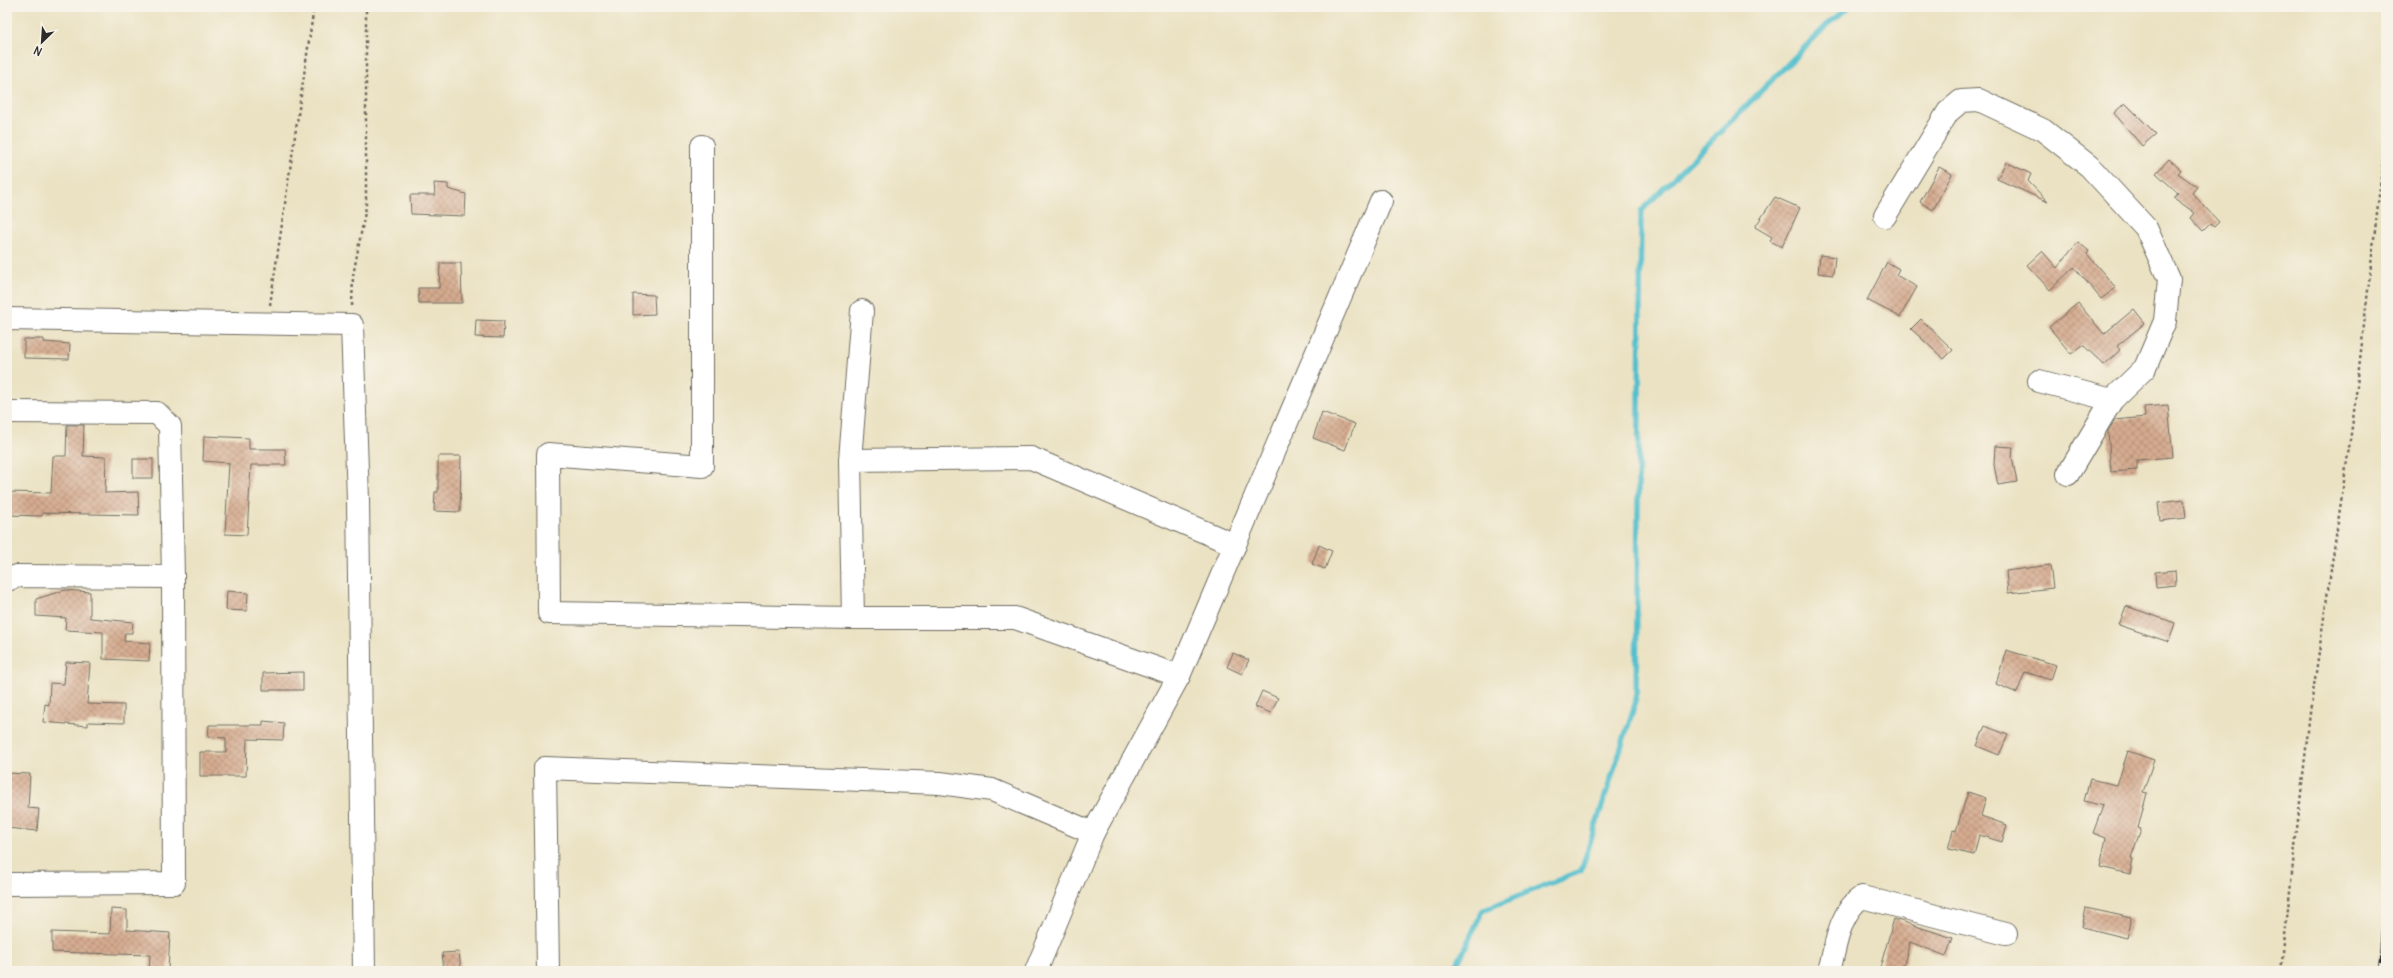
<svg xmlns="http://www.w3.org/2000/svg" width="2393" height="978" viewBox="0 0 2393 978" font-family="Delius,sans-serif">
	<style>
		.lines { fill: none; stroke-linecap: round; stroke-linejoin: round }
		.stream { stroke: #53bfcd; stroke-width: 5.5 }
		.building { fill: url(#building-cross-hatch) }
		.minor-casing { stroke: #6e6b60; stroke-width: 24 }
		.path { stroke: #6e6b60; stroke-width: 2.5; stroke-dasharray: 3 3; stroke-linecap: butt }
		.minor { stroke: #fff; stroke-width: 22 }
		.rail-casing { stroke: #2b2b2b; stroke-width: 4.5 }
		.rail { stroke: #f7f3e8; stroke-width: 3; stroke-dasharray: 9; stroke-linecap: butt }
	</style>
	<defs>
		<pattern id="building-cross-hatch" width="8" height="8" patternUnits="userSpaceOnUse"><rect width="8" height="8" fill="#d6ac90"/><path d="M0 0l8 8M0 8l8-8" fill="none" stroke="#ae8c76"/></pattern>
	</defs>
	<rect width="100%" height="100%" fill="#f7f3e8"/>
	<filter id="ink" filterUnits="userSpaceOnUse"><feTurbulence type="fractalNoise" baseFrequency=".025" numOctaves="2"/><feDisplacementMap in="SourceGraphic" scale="8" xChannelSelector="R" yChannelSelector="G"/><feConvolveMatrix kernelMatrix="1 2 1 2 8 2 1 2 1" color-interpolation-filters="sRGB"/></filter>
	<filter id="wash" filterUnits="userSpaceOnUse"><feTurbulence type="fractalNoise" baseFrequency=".012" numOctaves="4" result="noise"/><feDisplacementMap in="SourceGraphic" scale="16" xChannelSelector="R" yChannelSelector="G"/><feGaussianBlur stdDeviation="0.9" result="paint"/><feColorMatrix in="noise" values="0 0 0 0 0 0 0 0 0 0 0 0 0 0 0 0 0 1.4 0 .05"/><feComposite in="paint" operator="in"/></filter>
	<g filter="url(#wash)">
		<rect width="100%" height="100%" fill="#ebe2c3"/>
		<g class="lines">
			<path class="stream" d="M1454,971L1483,910L1581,871L1636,701L1641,211L1830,22L1849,7"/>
		</g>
		<g id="blocks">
			<g class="building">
				<path d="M2125,103L2156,134L2142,146L2114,113Z"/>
				<path d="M2169,159L2181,170L2178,173L2197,187L2192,193L2219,222L2214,227L2210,224L2203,231L2191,218L2195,213L2174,198L2178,193L2156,173Z"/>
				<path d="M2006,162L2031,174L2028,181L2048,202L1997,179Z"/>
				<path d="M1939,167L1952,174L1933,210L1920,202Z"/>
				<path d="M434,183L448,184V189L466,194L465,216L411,214L410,195H435Z"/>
				<path d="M1775,197L1800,208L1782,247L1770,241L1772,237L1755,227Z"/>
				<path d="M2078,242L2089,251L2087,254L2116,288L2101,299L2074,267L2050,290L2027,265L2042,251L2057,268Z"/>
				<path d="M1820,255L1835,257L1833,275L1818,273Z"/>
				<path d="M1887,262L1899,269L1896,275L1917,287L1900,317L1867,300Z"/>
				<path d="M440,263H461L462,303H419L418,288H439Z"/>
				<path d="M633,294L654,295L655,314L633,315Z"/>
				<path d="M2078,303L2104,334L2134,309L2145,323L2117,346L2120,350L2104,365L2083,345L2071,354L2049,327Z"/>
				<path d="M1921,319L1953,350L1944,359L1911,329Z"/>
				<path d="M476,320L504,321L503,338L475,337Z"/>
				<path d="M24,339H44V342L70,344L69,359L24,358Z"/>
				<path d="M2168,405L2173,457L2137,460V470L2111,472L2108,431L2115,420L2145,417L2144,407Z"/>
				<path d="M1322,412L1355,424L1345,450L1313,438Z"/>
				<path d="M67,425H84L83,456L106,457L105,493L138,492L139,515L42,513V516L7,515V492L51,493L53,456H66Z"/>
				<path d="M204,436L249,438V449H285L286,465H251L247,535L225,534L229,463L203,461Z"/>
				<path d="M1995,446L2013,447L2012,457L2017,482L1998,485L1994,465Z"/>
				<path d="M438,456H461L460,512L434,511L435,492H438Z"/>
				<rect x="133" y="459" width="20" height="19"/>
				<path d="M2184,500L2186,518L2160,521L2158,503Z"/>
				<path d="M1319,545L1332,551L1325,569L1312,564Z"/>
				<path d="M2050,565L2053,588L2008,593L2006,571Z"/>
				<path d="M2175,570L2176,585L2156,587L2155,572Z"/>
				<path d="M65,590L90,592V618L133,622L132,633H125L124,641L150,643L149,661L103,659V632L65,630L66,618L36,616V599Z"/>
				<path d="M227,591L248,593L247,611L226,610Z"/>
				<path d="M2126,606L2175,623L2169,642L2119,625Z"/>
				<path d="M2006,650L2056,665L2051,680L2025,672L2017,693L1996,684Z"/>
				<path d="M1233,653L1249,660L1242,674L1227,667Z"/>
				<path d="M66,662L90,663L87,704L124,705V723L88,722V726L43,722L45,704L49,705L50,683L64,684Z"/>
				<path d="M303,672V690H263V673Z"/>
				<path d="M1262,691L1278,698L1271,713L1255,707Z"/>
				<path d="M263,721L284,723L283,740L247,739L246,776H200V752H226V738L208,737L209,725H263Z"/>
				<path d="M1985,726L2008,735L1999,755L1977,746Z"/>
				<path d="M2128,751L2154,760L2143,792L2147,793L2138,828L2141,829L2131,858L2133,859L2130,874L2100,867L2106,838L2093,833L2103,806L2084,801L2090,779L2117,785Z"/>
				<path d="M7,773L30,774L28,808L39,809L37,831L7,828Z"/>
				<path d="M1968,792L1986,798L1981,816L2007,825L2002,842L1979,835L1974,855L1948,849L1953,830L1956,831Z"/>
				<path d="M2086,908L2132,918L2127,938L2082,927Z"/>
				<path d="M111,909L127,910V930L170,933L168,971H149L150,955L52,952V932L110,934Z"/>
				<path d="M1894,919L1953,938L1946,956L1910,942L1902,971H1879Z"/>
				<path d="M459,952L461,970L444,971L442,953Z"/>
			</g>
		</g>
	</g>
	<g filter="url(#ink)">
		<use href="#blocks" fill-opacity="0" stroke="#6e6b60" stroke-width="1"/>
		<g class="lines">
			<g class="minor-casing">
				<g id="minor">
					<path d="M702,146V466L548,454L549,613L853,618H1015L1179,676"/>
					<path d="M1885,216L1948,112L1961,101L1979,100L2043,130L2089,166L2146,228L2169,279L2165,321L2145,368L2112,400L2068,474"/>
					<path d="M7,319L352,325L358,500L364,971"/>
					<path d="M2039,381L2112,400"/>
					<path d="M7,412L157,413L170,426L173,577L174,883L7,884"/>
					<path d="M850,460L1031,458L1235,545"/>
					<path d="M7,580L17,576L173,577"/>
					<path d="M853,618L850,460L862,311"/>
					<path d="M548,971L545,768L940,783L992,790L1093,833"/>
					<path d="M1036,971L1093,833L1179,676L1381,201"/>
					<path d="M1829,971C1836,946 1839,912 1862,897L2006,934"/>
				</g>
			</g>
			<g class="path">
				<path d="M2385,7L2386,16"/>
				<path d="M270,305L314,7"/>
				<path d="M352,306L353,276L366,207V7"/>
				<path d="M2281,971L2310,713L2353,420L2386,135"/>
			</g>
			<use href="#minor" class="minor"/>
			<g class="rail-casing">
				<path id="rail" d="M2380,971L2386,889"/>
			</g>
			<use href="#rail" class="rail"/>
		</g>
	</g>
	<rect width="2393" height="978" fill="none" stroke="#f7f3e8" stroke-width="24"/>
	<g transform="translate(42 42) rotate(205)" stroke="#f7f3e8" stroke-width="3" paint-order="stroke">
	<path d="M0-3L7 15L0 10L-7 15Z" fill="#2b2b2b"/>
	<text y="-6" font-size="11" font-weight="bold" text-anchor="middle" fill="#2b2b2b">N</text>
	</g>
</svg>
